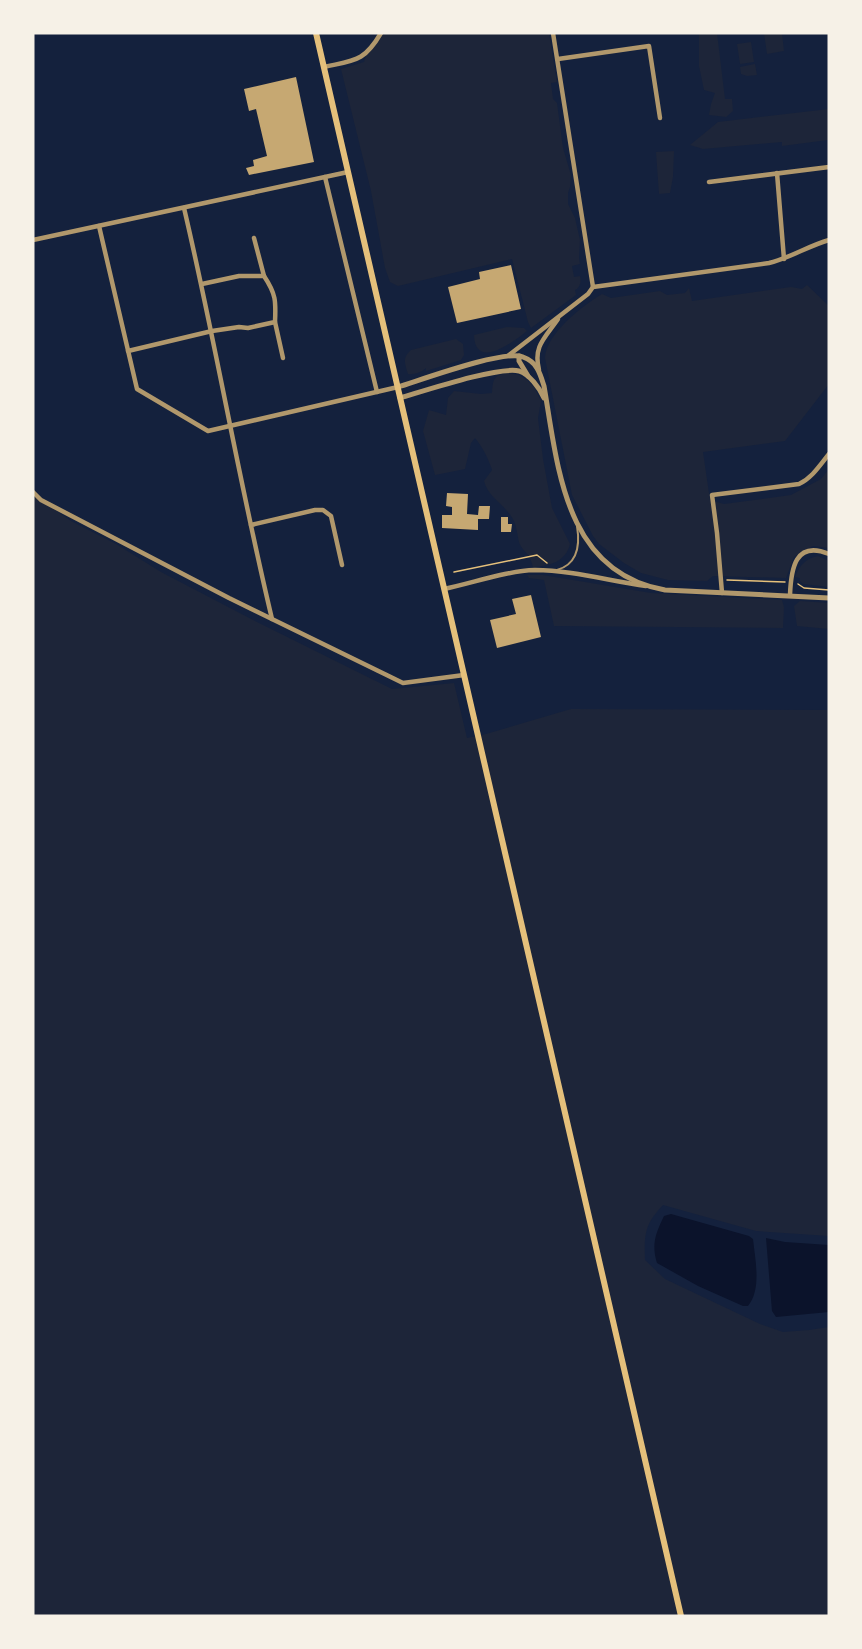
<svg xmlns="http://www.w3.org/2000/svg" width="862" height="1649" viewBox="0 0 862 1649" font-family="'Varela Round',sans-serif">
	<style>
		.green { fill: #1d2539 }
		.water { fill: #0b132b }
		.building { fill: #c6a872 }
		.lines { fill: none; stroke-linecap: round; stroke-linejoin: round }
		.path { stroke: #e5c07b; stroke-width: 1.5 }
		.service { stroke: #b1986c; stroke-width: 2 }
		.minor { stroke: #b1986c; stroke-width: 4.5 }
		.tertiary { stroke: #b1986c; stroke-width: 5 }
		.secondary { stroke: #e5c07b; stroke-width: 6 }
	</style>
	<rect width="100%" height="100%" fill="#14213d"/>
	<g class="green">
		<path d="M381,33H549L557,82L551,83L553,99L557,103L563,148L571,175L570,187L568,193V204L575,218L580,240L579,258L580,264L572,266L574,277L580,276C581,281 581,287 575,290L576,295L531,328L528,322L512,259L398,286L390,282L385,268L371,191L341,69L364,62L366,55Z"/>
		<path d="M699,33H717L725,99H732L733,111L726,117L709,115L711,104L715,93L704,90L699,66Z"/>
		<path d="M764,33H782L784,51L767,54Z"/>
		<path d="M751,42L754,62L740,64L737,44Z"/>
		<path d="M755,64L757,75L747,76L741,74L740,67Z"/>
		<path d="M829,109L828,140L782,146V142L703,149L690,145L718,122Z"/>
		<path d="M674,151L673,177L670,193L659,194L656,152Z"/>
		<path d="M807,285L829,306V384L785,441L703,452L710,500L724,504L791,495L821,479L829,469V548L813,546L794,557L786,578L713,576L707,581L668,580L641,573L624,563L599,544L593,536L572,495L545,358C546,334 582,306 602,294L611,298L660,291L667,295L685,293L689,288L692,301L791,287L802,289Z"/>
		<path d="M507,327L524,328L527,331C513,342 475,371 474,335Z"/>
		<path d="M456,339L463,344L464,355L461,360L426,371V368C422,372 413,375 408,374C405,363 402,358 411,350Z"/>
		<path d="M509,373L519,375L527,380L534,387L541,401L538,418L543,459L552,508L570,544C566,562 549,566 533,567C532,564 531,560 530,558C527,552 521,549 519,542C517,534 517,527 513,519C505,505 488,497 484,481L492,470C489,460 482,446 475,438L471,443L465,469L435,475L423,431L429,410L446,415L448,398L454,391L481,394L492,393C493,378 494,375 509,373Z"/>
		<path d="M33,497L41,500L71,521L116,544L161,572L257,622L392,689L454,683L467,738L486,734L571,709L829,710V1236L756,1231L663,1205C645,1224 644,1234 645,1260L665,1279L760,1324L783,1332L809,1330L829,1327V1616H33Z"/>
		<path d="M818,556L829,561V587L803,584L800,581V578L795,577C800,565 805,559 818,556Z"/>
		<path d="M527,575H543L651,593L782,600L784,607L783,628L554,626L544,580L529,578Z"/>
		<path d="M800,601L829,603V629L797,626L794,606Z"/>
	</g>
	<g class="water">
		<path d="M671,1214L749,1236L753,1239C755,1259 762,1289 748,1306H743L698,1286L657,1263C651,1244 656,1233 664,1216Z"/>
		<path d="M766,1238L785,1242L829,1245V1312L776,1317L772,1311Z"/>
	</g>
	<g class="building">
		<path d="M296,77L314,162L249,175L246,168L254,166L253,160L267,156L256,109L249,111L244,89Z"/>
		<path d="M511,265L521,309L457,323L448,287L480,279L479,272Z"/>
		<path d="M447,493L468,494L467,514L478,515L479,506H490L489,519H478V530L442,528V515H452V507L446,506Z"/>
		<path d="M501,517H508V524H512L511,532H501Z"/>
		<path d="M531,595L541,637L497,648L490,620L516,614L512,599Z"/>
	</g>
	<g class="lines">
		<g class="path">
			<path d="M454,572L537,555L547,563"/>
			<path d="M727,580L785,582"/>
			<path d="M798,584L804,588L829,590"/>
		</g>
		<path class="service" d="M557,570C578,564 580,544 577,526"/>
		<g class="minor">
			<path d="M553,33L593,287"/>
			<path d="M558,59L649,46L660,118"/>
			<path d="M324,67C355,60 364,62 381,33"/>
			<path d="M777,173L784,259"/>
			<path d="M325,177L377,392"/>
			<path d="M709,182L829,167"/>
			<path d="M184,208C216,344 239,482 272,619"/>
			<path d="M99,226L137,389L208,431L398,387"/>
			<path d="M254,238L264,276"/>
			<path d="M33,240L348,172"/>
			<path d="M275,322L283,358"/>
			<path d="M128,351L212,331L239,327L248,328L275,322C276,301 276,294 264,276H239L202,284"/>
			<path d="M509,355L588,294L593,287L769,263C790,258 808,246 829,240"/>
			<path d="M539,370C533,346 545,338 558,319"/>
			<path d="M33,492L41,500L229,598L403,683L464,675"/>
			<path d="M251,525L315,510H323L331,516L342,565"/>
			<path d="M444,589C473,583 506,571 535,570C571,570 610,581 646,586"/>
			<path d="M722,593L717,533L712,495L799,484C812,478 820,465 829,454"/>
			<path d="M790,595C791,569 795,540 829,554"/>
		</g>
		<g class="tertiary">
			<path d="M519,356V361L528,376"/>
			<path d="M398,387C421,380 505,349 523,357C537,362 540,373 544,386C558,467 564,572 665,590L829,598"/>
			<path d="M400,398C424,391 499,366 519,371C530,375 539,387 544,398"/>
		</g>
		<path class="secondary" d="M316,33L681,1616"/>
	</g>
	<rect width="862" height="1649" fill="none" stroke="#f6f1e7" stroke-width="69"/>
</svg>
